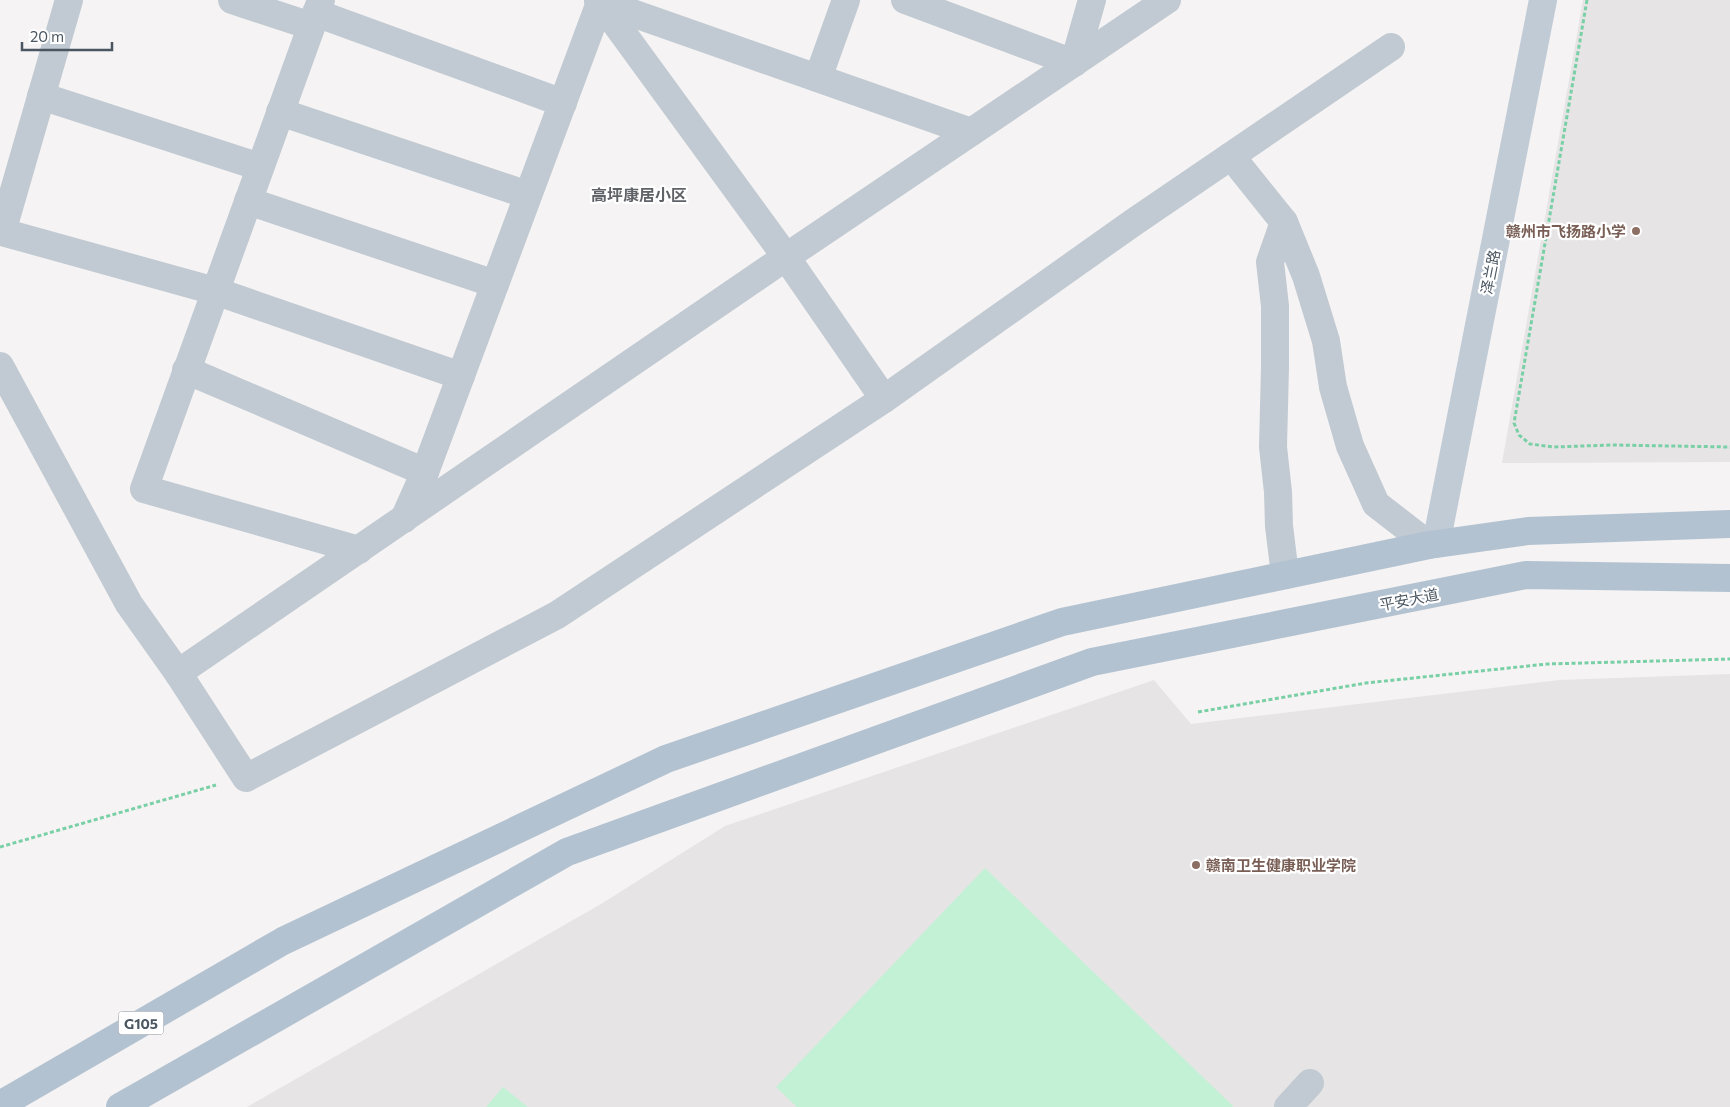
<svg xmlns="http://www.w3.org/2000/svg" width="1730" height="1107" viewBox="0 0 1730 1107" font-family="Commissioner,'Noto Sans SC',sans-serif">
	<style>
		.education { fill: #e6e4e5 }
		.green { fill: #c3f1d5 }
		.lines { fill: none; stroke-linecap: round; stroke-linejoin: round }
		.path { stroke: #7ad0a6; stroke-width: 3; stroke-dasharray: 4 2.5; stroke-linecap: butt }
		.street { stroke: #c1cad2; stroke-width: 28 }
		.secondary { stroke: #c1cbd6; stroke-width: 28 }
		.primary { stroke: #b3c2d1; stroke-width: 28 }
		.education-dot { fill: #8d6e63; stroke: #fff; stroke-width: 2 }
		.labels { text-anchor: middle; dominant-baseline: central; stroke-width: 4.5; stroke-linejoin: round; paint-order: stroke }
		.shield { fill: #fff; stroke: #808990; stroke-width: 1 }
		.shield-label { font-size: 14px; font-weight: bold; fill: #4a5661 }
		.education-label { font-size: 15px; font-weight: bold; fill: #785e54; stroke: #fff; text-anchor: end }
		.street-label { font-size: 15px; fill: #4a5661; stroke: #fff }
		.neighbourhood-label { font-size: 16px; font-weight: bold; fill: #5f6368; stroke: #fff }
	</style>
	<rect width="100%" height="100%" fill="#f5f3f3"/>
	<g class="education">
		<path d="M1583,0H1730V462L1502,463Z"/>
		<path d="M1730,674V1107H247L601,904L725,826L1154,680L1191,724L1559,680Z"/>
	</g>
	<g class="green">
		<path d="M985,868L1233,1106L1232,1107H797L776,1087Z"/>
		<path d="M503,1087L528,1107H486Z"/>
	</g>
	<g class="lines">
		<g class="path">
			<path d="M1587,0L1514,423L1519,435L1530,444L1554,447L1612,445L1730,447"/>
			<path d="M1198,712L1366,683L1547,664L1730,659"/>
			<path d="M0,847L216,785"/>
		</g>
		<g class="street">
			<path d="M69,0L2,232L215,291L461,376"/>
			<path d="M232,0L311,26"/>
			<path d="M321,0L144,489L359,550"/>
			<path d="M905,0L1074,63L1092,0"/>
			<path d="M598,1L971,132"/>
			<path d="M600,2L786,257L884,399"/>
			<path d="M316,13L563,103"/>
			<path d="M818,78L846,0"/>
			<path d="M41,96L260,167"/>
			<path d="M280,112L528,195"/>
			<path d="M1231,156L1284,222L1306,276L1326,341L1333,387L1350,446L1376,504L1429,545"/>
			<path d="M248,201L495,284"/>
			<path d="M1284,222L1270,262L1275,306V367L1273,447L1278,492L1279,526L1285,575"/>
			<path d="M0,366L129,604L178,673L246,778L557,615L884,399L1134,222L1391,47"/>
			<path d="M186,370L425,472"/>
			<path d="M404,519L425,472L601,0"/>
			<path d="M178,673L786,257L1167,0"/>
			<path d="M1288,1107L1310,1083"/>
		</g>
		<path class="secondary" d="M1436,544L1543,0"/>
		<g class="primary">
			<path d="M0,1105L283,941L666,759L1062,622L1429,545L1528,531L1730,524"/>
			<path d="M120,1107L567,852L1092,662L1526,575L1730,578"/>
		</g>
	</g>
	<g class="education-dot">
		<circle cx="1636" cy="231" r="5"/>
		<circle cx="1196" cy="865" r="5"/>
	</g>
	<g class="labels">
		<rect class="shield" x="118.5" y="1011.5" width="45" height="23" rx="4"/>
		<g class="shield-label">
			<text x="141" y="1023">G105</text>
		</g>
		<g class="education-label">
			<text x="1626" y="231">赣州市飞扬路小学</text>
			<text x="1206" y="865" text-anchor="start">赣南卫生健康职业学院</text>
		</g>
		<g class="street-label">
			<text transform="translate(1490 272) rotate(-79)">泽兰路</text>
			<text transform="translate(1409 599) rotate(-11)">平安大道</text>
		</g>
		<g class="neighbourhood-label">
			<text x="639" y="194">高坪康居小区</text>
		</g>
	</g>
	<path d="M22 42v8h90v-8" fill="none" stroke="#4a5661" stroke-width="2.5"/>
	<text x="30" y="42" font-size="15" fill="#4a5661" stroke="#ffffff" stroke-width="4" paint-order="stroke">20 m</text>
</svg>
